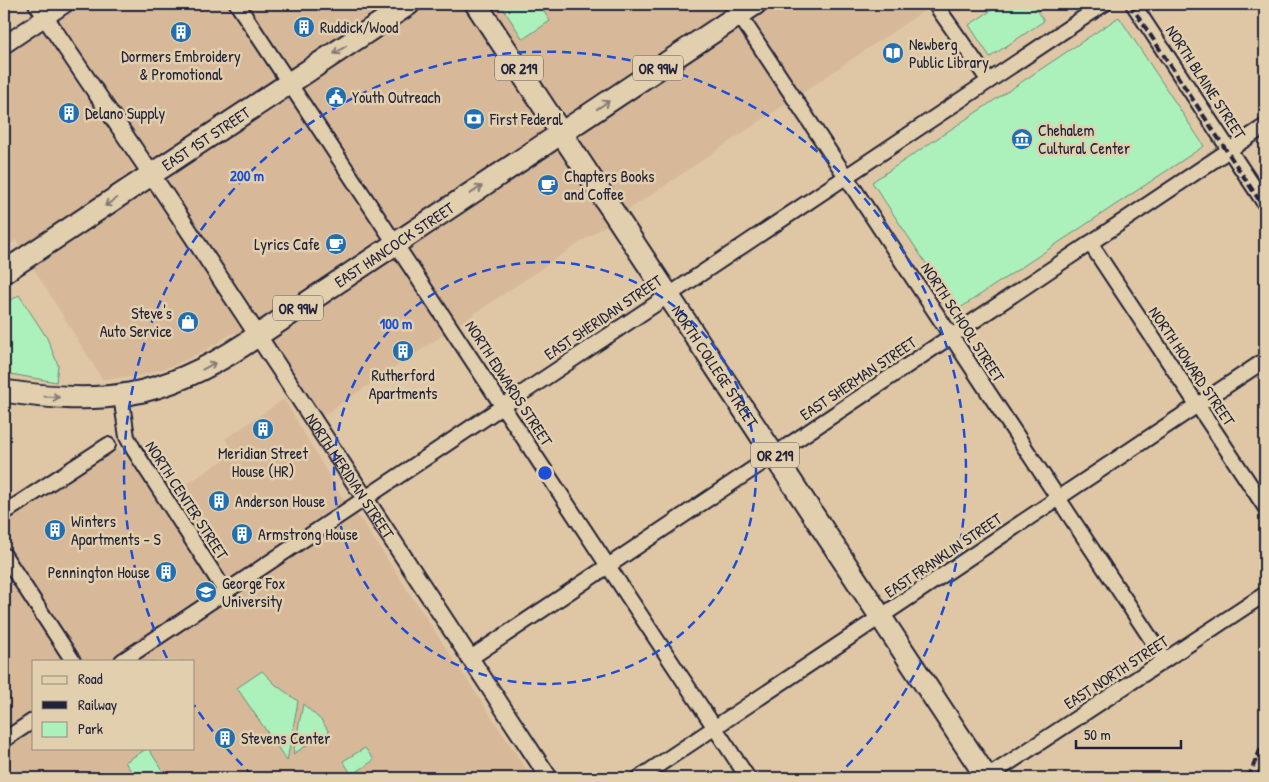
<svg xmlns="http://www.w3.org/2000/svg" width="1269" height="782" viewBox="0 0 1269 782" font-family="'Patrick Hand',sans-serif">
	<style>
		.built { fill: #d7b999; fill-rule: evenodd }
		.green { fill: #acf1bc; stroke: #678a7c }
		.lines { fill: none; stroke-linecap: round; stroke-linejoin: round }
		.minor-casing { stroke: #22223b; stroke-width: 18 }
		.tertiary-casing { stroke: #22223b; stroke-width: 20 }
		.primary-casing { stroke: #22223b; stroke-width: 25 }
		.minor { stroke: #e1cfad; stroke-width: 14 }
		.tertiary { stroke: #e1cfad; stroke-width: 16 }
		.primary { stroke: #e1cfad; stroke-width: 21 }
		.rail { stroke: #22223b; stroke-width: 4; stroke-dasharray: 8 4; stroke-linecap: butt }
		.oneway { stroke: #827874 }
		.ring { fill: none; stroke: #1d4ed8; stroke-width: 2.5; stroke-dasharray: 9 6 }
		.labels { text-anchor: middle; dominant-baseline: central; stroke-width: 5; stroke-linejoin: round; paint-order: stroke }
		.shield { fill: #e1cfad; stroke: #5b565d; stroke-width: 1 }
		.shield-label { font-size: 15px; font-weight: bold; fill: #22223b }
		.poi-label { font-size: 16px; fill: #22223b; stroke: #e1cfad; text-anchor: start }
		.street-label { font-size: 16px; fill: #22223b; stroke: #e1cfad }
		.centre { fill: #1d4ed8; stroke: #e1cfad; stroke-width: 2.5 }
		.ring-label { font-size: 15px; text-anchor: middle; font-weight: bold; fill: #1d4ed8; stroke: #e1cfad; stroke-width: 5; stroke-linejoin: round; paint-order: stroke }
	</style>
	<rect width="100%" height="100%" fill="#dfc7a5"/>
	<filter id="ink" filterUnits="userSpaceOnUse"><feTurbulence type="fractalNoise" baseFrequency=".02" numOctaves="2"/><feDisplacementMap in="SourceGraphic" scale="10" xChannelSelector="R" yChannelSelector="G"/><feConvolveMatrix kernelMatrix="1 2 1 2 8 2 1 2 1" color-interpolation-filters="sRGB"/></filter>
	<g filter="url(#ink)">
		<g class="built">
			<path d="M72,4H934L314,422L270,354L234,332L213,346L175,365L140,376L102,379L16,240L4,248V48Z"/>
			<path d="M284,399L340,494L362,521L532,778H4V523L117,448L135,468L158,503L234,453L225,439ZM34,661H194V748H34Z"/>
		</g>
		<g class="green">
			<path d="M500,4H539L550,21L523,39Z"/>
			<path d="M1001,4H1032L1044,21L990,57L969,25Z"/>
			<path d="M1119,17L1204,146L957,310L872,182Z"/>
			<path d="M19,295L47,338L58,365L56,382L4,373V305Z"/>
			<path d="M262,671L276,685L298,701L287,761L237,688Z"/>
			<path d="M303,704L322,721L329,732L293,754Z"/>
			<path d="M148,748L163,771L151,778H136L125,762Z"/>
			<path d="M365,748L374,760L352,775L343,761Z"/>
		</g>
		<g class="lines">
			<g class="minor-casing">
				<g id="minor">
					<path d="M36,4L45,17"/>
					<path d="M237,4L748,778"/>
					<path d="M732,4L1165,660"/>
					<path d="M935,4L989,81"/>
					<path d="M1133,4L1265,204"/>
					<path d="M1090,243L1265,507"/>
					<path d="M121,396L127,437L134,450L225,591"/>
					<path d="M4,513L108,445"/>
					<path d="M4,555L73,661"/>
					<path d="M469,659L1265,126"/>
					<path d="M122,661L1104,4"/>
					<path d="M4,740L34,720"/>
					<path d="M639,778L1265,360"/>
					<path d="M986,778L1265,594"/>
				</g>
			</g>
			<g class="tertiary-casing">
				<g id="tertiary">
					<path id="s1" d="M45,17L166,196L549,778"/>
					<path d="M4,45L65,4"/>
				</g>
			</g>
			<g class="primary-casing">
				<g id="primary">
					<path id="s2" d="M476,4L987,778"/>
					<path id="s3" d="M4,272L409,4"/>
					<path id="s4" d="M4,391C101,406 162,399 245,344L755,4"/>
				</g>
			</g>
			<use href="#minor" class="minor"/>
			<use href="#tertiary" class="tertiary"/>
			<use href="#primary" class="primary"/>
			<g class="rail">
				<path d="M1130,4L1265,209"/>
				<path d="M1248,778L1265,739"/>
				<path d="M1257,778L1265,758"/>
			</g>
		</g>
		<defs><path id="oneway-shaft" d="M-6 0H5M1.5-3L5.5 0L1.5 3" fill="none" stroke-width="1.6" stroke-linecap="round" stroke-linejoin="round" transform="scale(1.25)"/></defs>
		<g class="oneway">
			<use href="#oneway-shaft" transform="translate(340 50) rotate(146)"/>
			<use href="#oneway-shaft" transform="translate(603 105) rotate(-34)"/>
			<use href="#oneway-shaft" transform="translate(476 190) rotate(-34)"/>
			<use href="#oneway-shaft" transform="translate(111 202) rotate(147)"/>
			<use href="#oneway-shaft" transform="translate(209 366) rotate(-29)"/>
			<use href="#oneway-shaft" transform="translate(52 397) rotate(3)"/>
		</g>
	</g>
	<g class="ring">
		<circle cx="545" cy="473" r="211"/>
		<path d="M253 776A421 421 0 0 1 194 705M167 658A421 421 0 1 1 837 776"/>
	</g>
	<defs>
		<g id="building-disc" transform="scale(1.125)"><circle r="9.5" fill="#1f6fb2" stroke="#e1cfad"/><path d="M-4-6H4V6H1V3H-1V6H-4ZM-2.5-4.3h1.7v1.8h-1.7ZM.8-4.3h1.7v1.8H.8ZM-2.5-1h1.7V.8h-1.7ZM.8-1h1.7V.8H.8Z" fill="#fff"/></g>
		<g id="library-disc" transform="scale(1.125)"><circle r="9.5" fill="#1f6fb2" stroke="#e1cfad"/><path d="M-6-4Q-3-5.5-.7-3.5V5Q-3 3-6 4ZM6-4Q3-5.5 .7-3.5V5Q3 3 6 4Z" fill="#fff"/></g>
		<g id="civic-disc" transform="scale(1.125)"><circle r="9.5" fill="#1f6fb2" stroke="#e1cfad"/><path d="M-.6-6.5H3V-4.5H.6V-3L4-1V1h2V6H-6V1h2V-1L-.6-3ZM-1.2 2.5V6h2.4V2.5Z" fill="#fff"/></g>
		<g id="bank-disc" transform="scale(1.125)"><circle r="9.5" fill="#1f6fb2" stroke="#e1cfad"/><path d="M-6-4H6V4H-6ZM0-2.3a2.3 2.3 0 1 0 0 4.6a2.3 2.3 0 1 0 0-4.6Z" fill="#fff"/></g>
		<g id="museum-disc" transform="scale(1.125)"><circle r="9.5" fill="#1f6fb2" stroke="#e1cfad"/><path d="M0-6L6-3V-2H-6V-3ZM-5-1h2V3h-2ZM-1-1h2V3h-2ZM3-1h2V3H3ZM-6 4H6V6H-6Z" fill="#fff"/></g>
		<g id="cafe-disc" transform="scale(1.125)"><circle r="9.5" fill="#1f6fb2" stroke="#e1cfad"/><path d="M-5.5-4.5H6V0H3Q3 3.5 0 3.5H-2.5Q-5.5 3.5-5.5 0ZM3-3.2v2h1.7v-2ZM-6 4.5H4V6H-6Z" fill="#fff"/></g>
		<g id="shop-disc" transform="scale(1.125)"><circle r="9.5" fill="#1f6fb2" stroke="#e1cfad"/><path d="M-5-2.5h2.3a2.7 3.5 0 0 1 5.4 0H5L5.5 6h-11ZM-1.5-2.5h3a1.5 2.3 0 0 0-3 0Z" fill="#fff"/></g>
		<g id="university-disc" transform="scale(1.125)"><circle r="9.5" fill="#1f6fb2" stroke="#e1cfad"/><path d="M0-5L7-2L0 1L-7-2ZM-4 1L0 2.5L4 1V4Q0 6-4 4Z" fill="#fff"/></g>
	</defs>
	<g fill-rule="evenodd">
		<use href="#building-disc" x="304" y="27"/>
		<use href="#building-disc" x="181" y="32"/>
		<use href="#library-disc" x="893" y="53"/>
		<use href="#civic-disc" x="336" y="97"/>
		<use href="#building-disc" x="69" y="113"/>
		<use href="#bank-disc" x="474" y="119"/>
		<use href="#museum-disc" x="1022" y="139"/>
		<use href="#cafe-disc" x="548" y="185"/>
		<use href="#cafe-disc" x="336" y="244"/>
		<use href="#shop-disc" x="188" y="322"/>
		<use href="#building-disc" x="403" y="351"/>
		<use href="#building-disc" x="263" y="429"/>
		<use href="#building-disc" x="219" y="501"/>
		<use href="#building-disc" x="55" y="530"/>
		<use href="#building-disc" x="242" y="534"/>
		<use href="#building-disc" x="166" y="572"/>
		<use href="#university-disc" x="206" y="592"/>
		<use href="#building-disc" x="225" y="738"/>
	</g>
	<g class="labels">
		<g class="shield">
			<rect x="495" y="55.5" width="48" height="25" rx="4"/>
			<rect x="633" y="55.5" width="50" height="25" rx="4"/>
			<rect x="273" y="295.5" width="50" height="25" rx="4"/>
			<rect x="751" y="442.5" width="48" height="25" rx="4"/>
		</g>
		<g class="shield-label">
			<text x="519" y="68">OR 219</text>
			<text x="658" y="68">OR 99W</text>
			<text x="298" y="308">OR 99W</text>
			<text x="775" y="455">OR 219</text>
		</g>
		<g class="poi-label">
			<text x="320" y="27">Ruddick/Wood</text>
			<text x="909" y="44">Newberg<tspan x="909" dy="18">Public Library</tspan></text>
			<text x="181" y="56" text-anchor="middle">Dormers Embroidery<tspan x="181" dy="18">&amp; Promotional</tspan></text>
			<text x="352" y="97">Youth Outreach</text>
			<text x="85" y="113">Delano Supply</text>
			<text x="490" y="119">First Federal</text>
			<text x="1038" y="130">Chehalem<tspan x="1038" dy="18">Cultural Center</tspan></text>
			<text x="564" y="176">Chapters Books<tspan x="564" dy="18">and Coffee</tspan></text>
			<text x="320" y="244" text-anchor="end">Lyrics Cafe</text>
			<text x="172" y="313" text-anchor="end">Steve's<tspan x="172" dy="18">Auto Service</tspan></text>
			<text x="403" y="375" text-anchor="middle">Rutherford<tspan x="403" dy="18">Apartments</tspan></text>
			<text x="263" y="453" text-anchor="middle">Meridian Street<tspan x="263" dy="18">House (HR)</tspan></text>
			<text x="235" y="501">Anderson House</text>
			<text x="71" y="521">Winters<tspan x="71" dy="18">Apartments - S</tspan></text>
			<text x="258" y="534">Armstrong House</text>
			<text x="150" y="572" text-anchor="end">Pennington House</text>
			<text x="222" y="583">George Fox<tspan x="222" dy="18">University</tspan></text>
			<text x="241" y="738">Stevens Center</text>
		</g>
		<g class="street-label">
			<text transform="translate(1206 82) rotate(57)">NORTH BLAINE STREET</text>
			<text stroke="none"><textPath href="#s3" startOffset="242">EAST 1ST STREET</textPath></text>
			<text stroke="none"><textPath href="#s4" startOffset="432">EAST HANCOCK STREET</textPath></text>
			<text transform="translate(603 317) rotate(-34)">EAST SHERIDAN STREET</text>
			<text transform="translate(963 322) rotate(57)">NORTH SCHOOL STREET</text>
			<text stroke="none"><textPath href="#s2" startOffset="434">NORTH COLLEGE STREET</textPath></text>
			<text transform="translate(1192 366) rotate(56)">NORTH HOWARD STREET</text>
			<text transform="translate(858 378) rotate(-34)">EAST SHERMAN STREET</text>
			<text transform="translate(509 383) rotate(57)">NORTH EDWARDS STREET</text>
			<text stroke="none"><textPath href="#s1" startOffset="551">NORTH MERIDIAN STREET</textPath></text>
			<text transform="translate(187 500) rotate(57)">NORTH CENTER STREET</text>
			<text transform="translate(943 555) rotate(-34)">EAST FRANKLIN STREET</text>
			<text transform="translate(1116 672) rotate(-33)">EAST NORTH STREET</text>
		</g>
	</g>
	<circle cx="545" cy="473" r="8" class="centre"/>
	<g class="ring-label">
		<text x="247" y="181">200 m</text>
		<text x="396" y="329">100 m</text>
	</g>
	<rect width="1269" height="782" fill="none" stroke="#e1cfad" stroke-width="20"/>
	<rect x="10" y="10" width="1249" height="762" fill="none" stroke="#22223b" stroke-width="2" filter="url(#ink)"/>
	<rect x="32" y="660" width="162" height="90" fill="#e1cfad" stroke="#958a7f"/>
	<rect x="42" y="676" width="25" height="8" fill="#e1cfad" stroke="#958a7f"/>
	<text x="78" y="684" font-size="15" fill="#22223b">Road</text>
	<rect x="42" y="701" width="25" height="8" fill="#22223b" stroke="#958a7f"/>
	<text x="78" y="710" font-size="15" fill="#22223b">Railway</text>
	<rect x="42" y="722" width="25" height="15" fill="#acf1bc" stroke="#958a7f"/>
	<text x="78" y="734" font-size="15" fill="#22223b">Park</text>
	<path d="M1076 740v8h105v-8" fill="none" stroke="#22223b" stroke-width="2.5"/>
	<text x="1084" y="740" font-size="15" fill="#22223b" stroke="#e1cfad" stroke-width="4" paint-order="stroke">50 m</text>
</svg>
